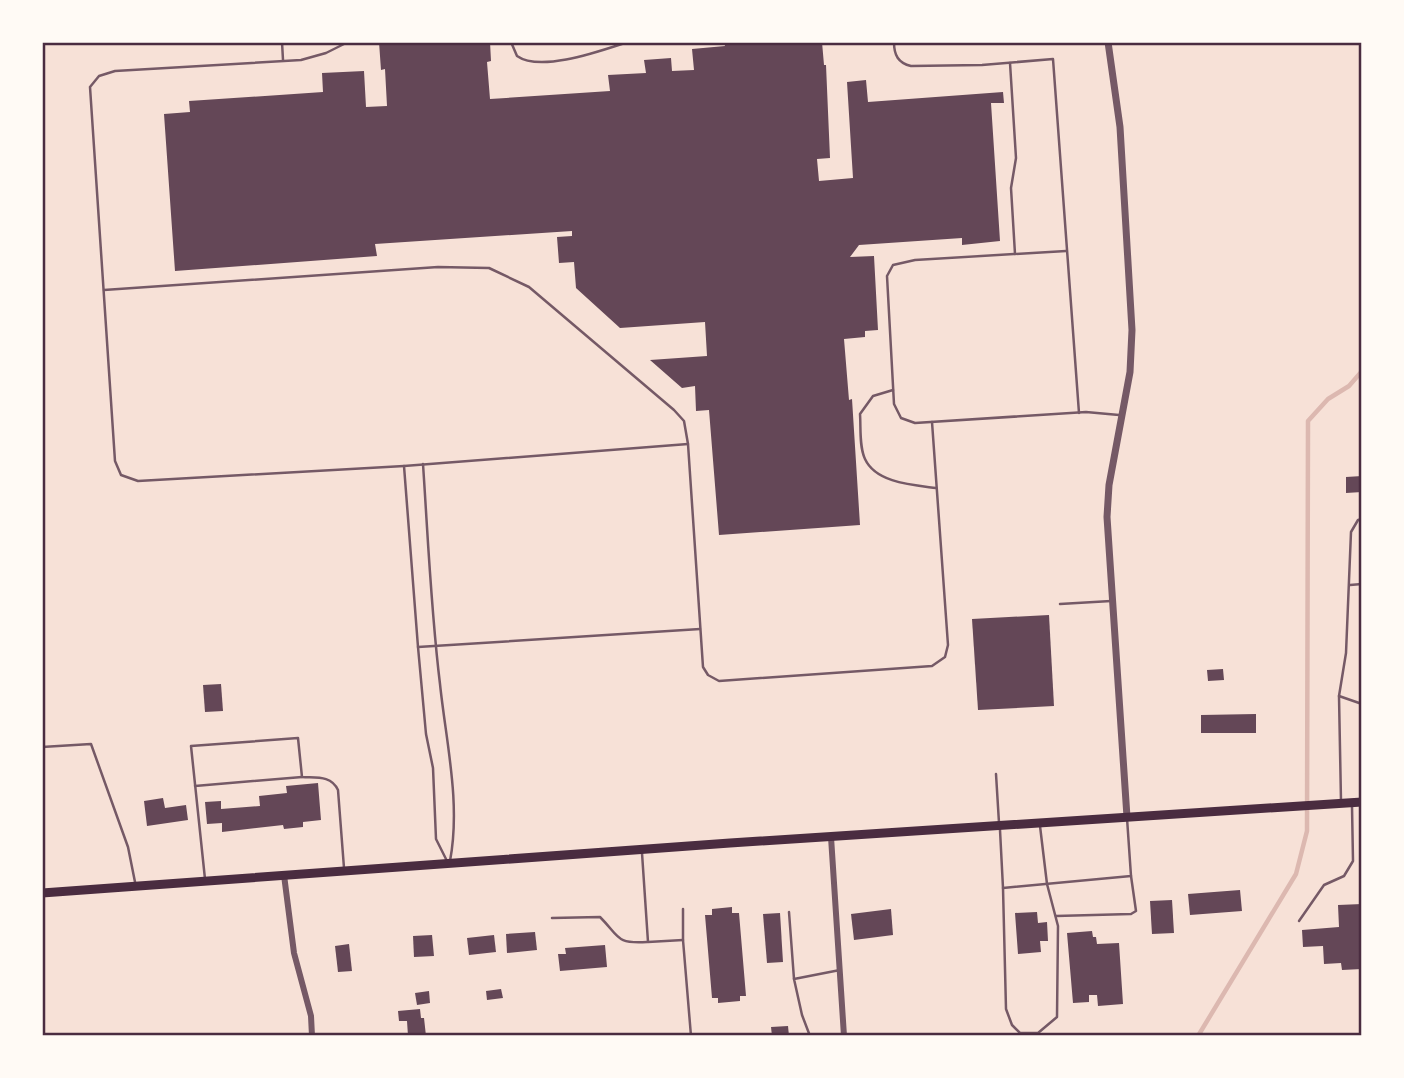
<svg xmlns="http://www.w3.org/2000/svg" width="1404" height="1078" viewBox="0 0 1404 1078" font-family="'PT Sans Narrow',sans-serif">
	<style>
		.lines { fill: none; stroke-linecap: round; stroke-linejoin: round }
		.stream { stroke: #dcb8b0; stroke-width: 4.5 }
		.building { fill: #644757 }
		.service { stroke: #755966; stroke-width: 2.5 }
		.minor { stroke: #755966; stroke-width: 6 }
		.tertiary { stroke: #755966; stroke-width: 7 }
		.primary { stroke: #4a2c40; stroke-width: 9 }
		.neatline { fill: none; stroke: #4a2c40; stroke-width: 2.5 }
	</style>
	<rect width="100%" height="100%" fill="#f7e1d7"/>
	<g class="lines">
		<path class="stream" d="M1198,1036L1296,874L1307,831L1308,421L1328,399L1349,386L1362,371"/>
	</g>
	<g class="building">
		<path d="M379,42H490L491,61L487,62L490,99L610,91L608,75L646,73L644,60L671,58L672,71L694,70L692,49L725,46L724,42H822L824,65H826L830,158L817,159L819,181L853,178L847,82L866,80L868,102L1003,92L1004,103H991L1000,241L962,245V238L859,245L850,257L874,256L878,330L865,331V337L844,339L849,400L852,399L860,525L719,535L709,410L696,411L695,386L682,388L650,360L707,356L705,322L620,328L576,288L574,262L559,263L557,237L572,236V231L375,244L377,256L175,271L164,114L190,112L189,101L323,92L322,73L364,71L366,107L387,106L385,69L381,70Z"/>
		<path d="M1362,476V492L1346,493V477Z"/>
		<path d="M1049,615L1054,706L978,710L972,619Z"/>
		<path d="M1223,669L1224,680L1208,681L1207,670Z"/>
		<path d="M221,684L223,711L205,712L203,685Z"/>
		<path d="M1256,714V733H1201V715Z"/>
		<path d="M318,783L321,820L303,822V827L284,829L283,825L222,832V823L207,824L205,802L221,801V809L260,806L259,796L287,793L286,786Z"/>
		<path d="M163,798L165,808L186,805L188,820L147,826L144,801Z"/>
		<path d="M1240,890L1242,911L1190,915L1188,894Z"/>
		<path d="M1172,900L1174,933L1152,934L1150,901Z"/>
		<path d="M1362,904V969L1342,970L1341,963L1324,964L1323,946L1303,947L1302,930L1339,927L1338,905Z"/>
		<path d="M732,907V913H739L746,996H740V1001L718,1003V998H712L705,915H712V909Z"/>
		<path d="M891,909L893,935L854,940L851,914Z"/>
		<path d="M1037,912L1038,923L1047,922L1048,941H1040L1041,952L1018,954L1015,913Z"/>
		<path d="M780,913L783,962L767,963L763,914Z"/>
		<path d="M1092,931L1093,937H1096L1097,944L1119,943L1123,1004L1098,1006L1097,995H1089V1002L1073,1003L1067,933Z"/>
		<path d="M535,932L537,950L507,953L506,934Z"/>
		<path d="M432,935L434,956L414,957L413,936Z"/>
		<path d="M494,935L496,952L469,955L467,938Z"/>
		<path d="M349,944L352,971L338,972L335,946Z"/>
		<path d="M605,945L607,967L560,971L558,954H566L565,948Z"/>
		<path d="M501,989L503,998L487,1000L486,991Z"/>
		<path d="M429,991L430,1003L417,1005L415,993Z"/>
		<path d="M420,1009L421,1018H424L426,1036H408L407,1021H399L398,1011Z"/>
		<path d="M788,1026L789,1036H772L771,1027Z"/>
	</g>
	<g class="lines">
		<g class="service">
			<path d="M282,42L283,60"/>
			<path d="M348,42L326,53L301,60L115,71L99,76L90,87L115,461L121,475L138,481L404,466L688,444"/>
			<path d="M511,42L517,56C541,73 603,50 628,42"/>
			<path d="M894,42C894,55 898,63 911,66L982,65L1053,59L1079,413"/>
			<path d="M1010,63L1016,158L1011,188L1015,254"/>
			<path d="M1066,251L915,260L893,265L887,276L894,404L901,418L915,423L1086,412L1119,415"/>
			<path d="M104,290L438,267L489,268L529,287L674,410L684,421L688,444L703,667L708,675L719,681L932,666L945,657L948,645L932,422"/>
			<path d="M893,390L873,396L860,414C861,428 859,446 865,459C876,483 913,485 936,488"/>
			<path d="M423,464C428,538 431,611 440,684C446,742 461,803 450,861"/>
			<path d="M404,466L418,647L426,734L433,768L436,839L447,861"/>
			<path d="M1350,585L1362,584"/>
			<path d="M1060,604L1111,601"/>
			<path d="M418,647L700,629"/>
			<path d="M1339,696L1362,704"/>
			<path d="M42,747L91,744L128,847L135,882"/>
			<path d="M996,774L999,823"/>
			<path d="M195,786L302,777"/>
			<path d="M1341,801L1339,696L1346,653L1351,532L1358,520L1362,519"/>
			<path d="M1000,830L1003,888L1131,876L1127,818"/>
			<path d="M642,853L648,942L683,940"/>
			<path d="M205,879L191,746L298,738L302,777C316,778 331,775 338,790L344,868"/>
			<path d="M1003,888L1006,1009L1012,1025L1020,1033H1038L1057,1017L1058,926L1047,884L1040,826"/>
			<path d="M683,909V940L691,1036"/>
			<path d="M789,912L794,979"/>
			<path d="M1056,916L1131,914L1136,911L1131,876"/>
			<path d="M552,918L600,917C620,937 615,944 647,942"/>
			<path d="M1299,921L1324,885L1344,876L1353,861L1352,806"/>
			<path d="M810,1036L802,1015L794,979L840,970"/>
		</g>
		<g class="minor">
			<path d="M831,837L844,1036"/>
			<path d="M284,875L294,953L311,1016L312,1036"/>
		</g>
		<path class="tertiary" d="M1108,42L1120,127L1132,330L1130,372L1109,485L1107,517L1127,817"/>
		<path class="primary" d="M42,893L730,843L1362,802"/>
	</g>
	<rect width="1404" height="1078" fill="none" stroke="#fffaf5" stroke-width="88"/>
	<rect x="44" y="44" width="1316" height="990" class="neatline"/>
</svg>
